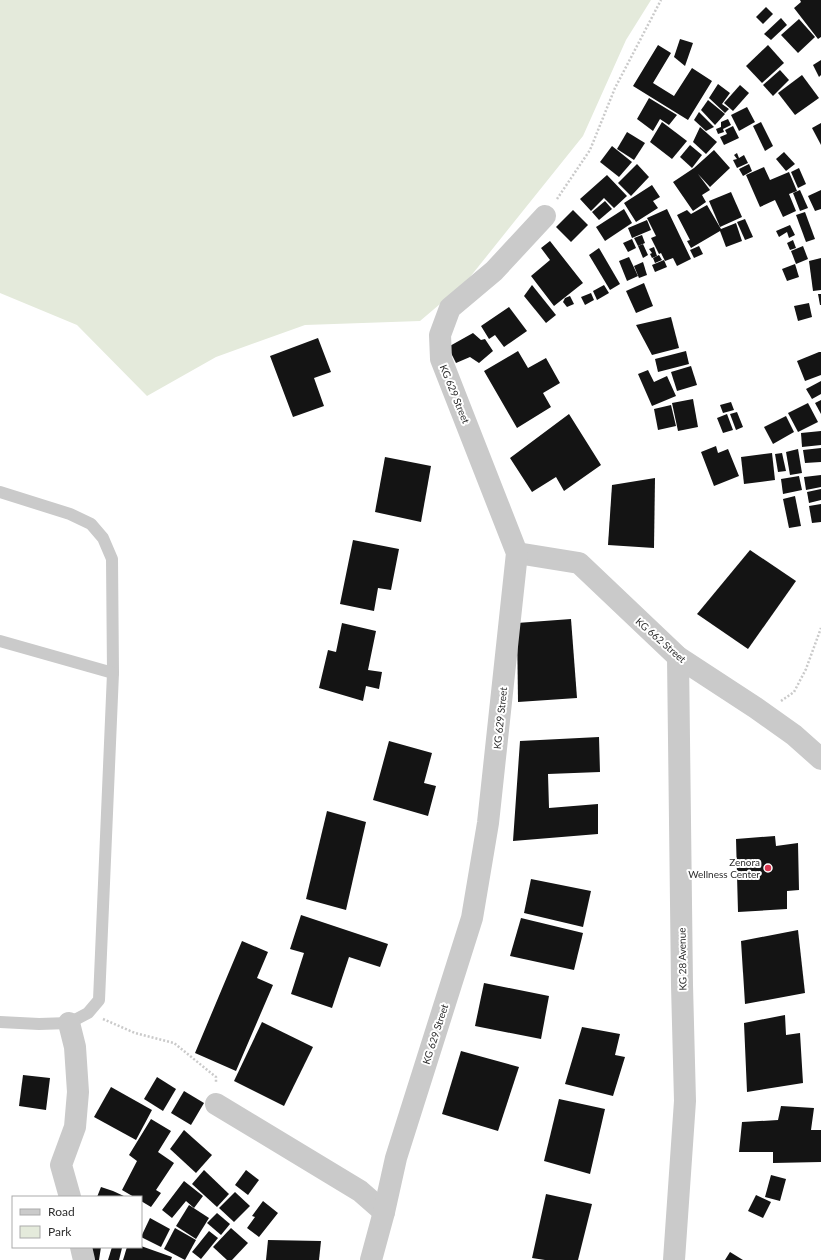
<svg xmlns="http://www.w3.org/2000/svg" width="821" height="1260" viewBox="0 0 821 1260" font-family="Lato,sans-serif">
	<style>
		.green { fill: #e4eadb }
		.building { fill: #141414 }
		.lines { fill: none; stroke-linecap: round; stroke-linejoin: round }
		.path { stroke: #cacaca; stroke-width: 2.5; stroke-dasharray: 2 2; stroke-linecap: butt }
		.service { stroke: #cacaca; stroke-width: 12 }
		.minor { stroke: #cacaca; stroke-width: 22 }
		.poi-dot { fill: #da3851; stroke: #fff; stroke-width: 1.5 }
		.labels { text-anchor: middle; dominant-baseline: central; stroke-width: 4; stroke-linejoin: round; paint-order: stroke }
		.street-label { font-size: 10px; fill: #2d2d2d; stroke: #fff }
		.poi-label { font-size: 10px; fill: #2d2d2d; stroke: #fff; text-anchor: end }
	</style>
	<rect width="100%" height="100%" fill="#fff"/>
	<path class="green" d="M0,0H651L626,40L583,136L466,282L420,321L305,325L216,357L147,396L77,325L0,293Z"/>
	<g class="building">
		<path d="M800,0H821V37L818,39L794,8L801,2Z"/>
		<path d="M766,7L773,14L763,24L756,17Z"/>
		<path d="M781,18L787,25L771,40L764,34Z"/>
		<path d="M799,19L815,37L798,53L781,35Z"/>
		<path d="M680,39L693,43L685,66L674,57Z"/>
		<path d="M658,45L671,53L653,83L674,96L692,68L712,81L688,120L633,86Z"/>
		<path d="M768,45L784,63L762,83L746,66Z"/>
		<path d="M821,60V75L819,77L813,65Z"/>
		<path d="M780,70L789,80L773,96L763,85Z"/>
		<path d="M802,75L819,98L795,115L778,93Z"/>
		<path d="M718,84L730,93L722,104L729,109L725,113L709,98Z"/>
		<path d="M740,85L749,93L733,111L724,103Z"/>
		<path d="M649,98L677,115L669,125L660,119L653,131L637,119Z"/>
		<path d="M708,100L725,114L715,125L701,110Z"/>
		<path d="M747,107L755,122L739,131L731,115Z"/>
		<path d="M699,112L714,127L706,131L694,120Z"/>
		<path d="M728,119L731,125L723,129L724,132L718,134L716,129L721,127V122Z"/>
		<path d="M662,122L687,141L672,159L650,142Z"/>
		<path d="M761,122L773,146L765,151L753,126Z"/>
		<path d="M821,123V145L812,128Z"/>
		<path d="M733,126L739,138L724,145L720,137L727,134L725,130Z"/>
		<path d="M700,127L717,142L706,154L693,142Z"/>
		<path d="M627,132L645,143L634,160L617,149Z"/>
		<path d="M690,145L702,155L692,168L680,157Z"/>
		<path d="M612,146L632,162L619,177L600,162Z"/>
		<path d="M714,150L730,168L710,187L698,174L710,190L702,195L706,202L693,211L673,182L694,168Z"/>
		<path d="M784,152L795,164L786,171L776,159Z"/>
		<path d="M737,153L739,158L744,155L748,163L737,168L733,160L737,159L734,155Z"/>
		<path d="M637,164L649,177L631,196L618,183Z"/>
		<path d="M749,164L752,171L743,176L739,169Z"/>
		<path d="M764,167L770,180L789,172L797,191L789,194L796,211L783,217L775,200L760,207L746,175Z"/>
		<path d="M799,168L806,184L798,188L791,172Z"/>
		<path d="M607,175L627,196L614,208L604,198L591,211L580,199Z"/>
		<path d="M652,185L660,197L653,201L658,208L636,222L624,203Z"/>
		<path d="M800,190L808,208L800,211L793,193Z"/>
		<path d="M821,190V209L815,211L808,196Z"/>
		<path d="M731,192L742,217L720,227L709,201Z"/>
		<path d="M605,201L612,209L599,220L592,212Z"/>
		<path d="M707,205L721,229L736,223L742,241L726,247L720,231L691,248L687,241L690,240L677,215L687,210L691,214Z"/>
		<path d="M624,209L632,223L605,241L596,227Z"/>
		<path d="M667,209L691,259L677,266L673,258L665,261L661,253L659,254L651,238L656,236L647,218Z"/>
		<path d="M573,210L588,225L571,242L556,227Z"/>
		<path d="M805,212L815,239L806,242L796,215Z"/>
		<path d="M745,219L753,237L745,240L737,222Z"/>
		<path d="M647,220L651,230L632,238L628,228Z"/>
		<path d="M790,225L795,235L789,238L787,232L779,237L776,231Z"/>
		<path d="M642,235L645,243L638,246L634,238Z"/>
		<path d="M632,239L636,248L628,252L623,243Z"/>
		<path d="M793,240L796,248L790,250L787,243Z"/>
		<path d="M550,241L583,283L554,306L531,276L550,260L541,248Z"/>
		<path d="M643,244L648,255L643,258L638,246Z"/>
		<path d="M699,246L703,254L694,258L690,250Z"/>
		<path d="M803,246L808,259L796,264L791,251Z"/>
		<path d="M654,247L657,256L652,258L650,254L652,253L649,249Z"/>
		<path d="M599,248L620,284L610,290L589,255Z"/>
		<path d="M659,255L662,260L655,263L653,258Z"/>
		<path d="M629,257L638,276L627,281L619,261Z"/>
		<path d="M821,258V290L813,291L809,261Z"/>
		<path d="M664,260L667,267L655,272L652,265Z"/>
		<path d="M643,262L647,275L639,278L634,266Z"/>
		<path d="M795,264L799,277L787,281L782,269Z"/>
		<path d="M644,283L653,306L636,313L626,291Z"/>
		<path d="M532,285L556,315L546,323L524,296Z"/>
		<path d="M604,285L609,293L597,300L593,291Z"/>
		<path d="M591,293L594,300L585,305L581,297Z"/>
		<path d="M818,294H821V305H820Z"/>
		<path d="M570,296L574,304L567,307L563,302L565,298Z"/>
		<path d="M809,303L812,317L798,321L794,306Z"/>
		<path d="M509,307L527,331L504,347L495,335L489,339L481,326Z"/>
		<path d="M671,317L679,348L652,355L636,325Z"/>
		<path d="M473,333L481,340L485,339L493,351L479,363L470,357L456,363L448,347Z"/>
		<path d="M318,338L331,372L314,378L324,406L293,417L270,356Z"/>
		<path d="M518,351L528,368L546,358L560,383L543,393L551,407L517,428L484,371Z"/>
		<path d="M686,351L689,364L658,372L655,359Z"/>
		<path d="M819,352H821V375L805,381L797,361Z"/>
		<path d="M691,366L697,385L677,391L671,372Z"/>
		<path d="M648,370L654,382L667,376L676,396L652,406L638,374Z"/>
		<path d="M821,381V394L812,399L806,389Z"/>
		<path d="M693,399L698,427L678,431L672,403Z"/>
		<path d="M821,400V414L815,403Z"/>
		<path d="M731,402L734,410L723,413L720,405Z"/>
		<path d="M808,403L818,422L798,432L788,413Z"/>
		<path d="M671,405L676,426L658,430L654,409Z"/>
		<path d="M737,412L743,427L736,430L730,414Z"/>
		<path d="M569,414L601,465L564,491L556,477L532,492L510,458Z"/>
		<path d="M727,414L733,430L723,433L717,418Z"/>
		<path d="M786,416L794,432L773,444L764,427Z"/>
		<path d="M821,431V445L802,447L801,433Z"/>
		<path d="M716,446L718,453L728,449L739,476L714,486L701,452Z"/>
		<path d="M821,448V462L805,463L803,450Z"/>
		<path d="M798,449L802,473L790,475L786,452Z"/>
		<path d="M772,453L775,480L744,484L741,457Z"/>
		<path d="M782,453L786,471L778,472L775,454Z"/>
		<path d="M385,457L431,466L421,522L375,512Z"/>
		<path d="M821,475V487L806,490L804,477Z"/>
		<path d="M799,476L802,490L783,494L781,479Z"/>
		<path d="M655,478L654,548L608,545L612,485Z"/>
		<path d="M821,489V500L809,503L807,492Z"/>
		<path d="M795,496L801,526L789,528L783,499Z"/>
		<path d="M821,504V522L812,523L809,506Z"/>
		<path d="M353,540L399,549L391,590L378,588L374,611L340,604Z"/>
		<path d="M750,550L796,581L748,649L697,614Z"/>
		<path d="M571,619L577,698L518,702L517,623Z"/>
		<path d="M342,623L376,631L368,670L382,672L379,689L366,686L363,701L319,688L328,650L336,652Z"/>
		<path d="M599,737L600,772L548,774L549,808L598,804V834L513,841L520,741Z"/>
		<path d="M389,741L432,753L424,783L436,786L428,816L373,800Z"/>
		<path d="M327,811L366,822L346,910L306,899Z"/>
		<path d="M775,836L776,846L798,843L799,890L787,891V909L738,912L736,839Z"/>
		<path d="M531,879L591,891L583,927L524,913Z"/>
		<path d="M301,915L388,944L380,967L349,957L332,1008L291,994L304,953L290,949Z"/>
		<path d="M521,918L583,933L574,970L510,956Z"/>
		<path d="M798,930L805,993L745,1004L741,941Z"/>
		<path d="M242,941L268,952L257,978L273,985L236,1071L195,1053Z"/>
		<path d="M484,983L549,996L541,1039L475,1026Z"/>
		<path d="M785,1015L786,1035L800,1033L803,1083L747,1092L744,1023Z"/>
		<path d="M262,1022L313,1047L284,1106L234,1081Z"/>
		<path d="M582,1027L620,1034L615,1055L625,1057L613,1096L565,1084Z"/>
		<path d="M461,1051L519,1067L498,1131L442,1114Z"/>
		<path d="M23,1075L50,1078L46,1110L19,1106Z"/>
		<path d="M157,1077L176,1089L163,1111L144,1099Z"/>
		<path d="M111,1087L152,1110L136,1140L94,1117Z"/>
		<path d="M184,1091L204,1103L191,1125L171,1113Z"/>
		<path d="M559,1099L605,1109L590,1174L544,1161Z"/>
		<path d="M781,1106L814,1108L811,1130H821V1162L773,1163V1152H739L742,1122L778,1120Z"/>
		<path d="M151,1119L171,1131L158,1152L174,1163L156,1190L161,1193L151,1207L141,1201V1197H134L122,1190L137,1161L129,1155Z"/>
		<path d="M184,1130L212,1155L196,1173L170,1149Z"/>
		<path d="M204,1170L229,1194L217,1207L192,1184Z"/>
		<path d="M246,1170L259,1180L248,1195L235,1185Z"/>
		<path d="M771,1175L786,1179L780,1201L765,1197Z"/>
		<path d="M184,1181L203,1196L194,1208L186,1201L172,1218L162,1210Z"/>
		<path d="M101,1187L113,1191L126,1197H97Z"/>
		<path d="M235,1192L250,1206L234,1222L219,1208Z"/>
		<path d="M546,1194L592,1204L578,1260H545L532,1258Z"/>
		<path d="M756,1195L771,1202L763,1218L748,1211Z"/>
		<path d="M263,1201L278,1213L259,1237L247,1228L255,1217L252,1216Z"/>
		<path d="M189,1205L209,1218L196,1239L176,1226Z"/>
		<path d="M217,1213L230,1224L221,1235L207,1223Z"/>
		<path d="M150,1218L170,1229L161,1247L141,1237Z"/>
		<path d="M175,1228L196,1240L185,1260L164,1249Z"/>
		<path d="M231,1228L248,1243L232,1260H227L213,1247Z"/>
		<path d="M209,1231L218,1238L201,1259L192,1252Z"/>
		<path d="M268,1240L321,1241L319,1260H266Z"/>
		<path d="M141,1246L172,1257L171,1260H123L127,1247Z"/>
		<path d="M87,1247H101L99,1260H86Z"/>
		<path d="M112,1247L122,1248L119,1260H108Z"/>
		<path d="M730,1252L743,1260H725Z"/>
	</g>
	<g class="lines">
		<g class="path">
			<path d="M557,199L590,150L615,88L661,0"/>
			<path d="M781,701L794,692L806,669L821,628"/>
			<path d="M103,1019L135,1033L174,1043L216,1077V1083"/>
		</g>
		<g class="service">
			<path d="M0,492L70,514L91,524L103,538L112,559L113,673L99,1000L88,1013L69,1023L39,1024L0,1022"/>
			<path d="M0,641L113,673"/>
		</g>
		<g class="minor">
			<path d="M517,553L579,563L678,657L756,708L794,735L821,759"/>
			<path d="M69,1023L75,1047L78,1092L75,1127L61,1165L70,1197"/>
			<path d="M216,1104L360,1191L384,1212"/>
			<path d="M81,1247L84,1260"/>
			<path d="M371,1260L384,1212L396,1158L472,918L488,823L517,553L441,359L440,335L450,308L494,271L545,216"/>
			<path d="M674,1260L685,1101L682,985L678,657"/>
		</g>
	</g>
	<circle class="poi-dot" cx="768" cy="868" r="4"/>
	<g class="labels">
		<g class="street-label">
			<text transform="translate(455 394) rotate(68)">KG 629 Street</text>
			<text transform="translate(661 640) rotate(41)">KG 662 Street</text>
			<text transform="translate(500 718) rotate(-84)">KG 629 Street</text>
			<text transform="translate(682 959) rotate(-91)">KG 28 Avenue</text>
			<text transform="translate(435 1034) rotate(-72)">KG 629 Street</text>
		</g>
		<g class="poi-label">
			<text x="760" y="862">Zenora<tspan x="760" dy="12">Wellness Center</tspan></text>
		</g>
	</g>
	<rect x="12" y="1196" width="130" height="52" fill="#ffffff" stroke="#ababab"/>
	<rect x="20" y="1209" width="20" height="6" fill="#cacaca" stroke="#ababab"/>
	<text x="48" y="1216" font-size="12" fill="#2d2d2d">Road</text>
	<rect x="20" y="1226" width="20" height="12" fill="#e4eadb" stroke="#ababab"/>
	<text x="48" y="1236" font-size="12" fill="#2d2d2d">Park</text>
</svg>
